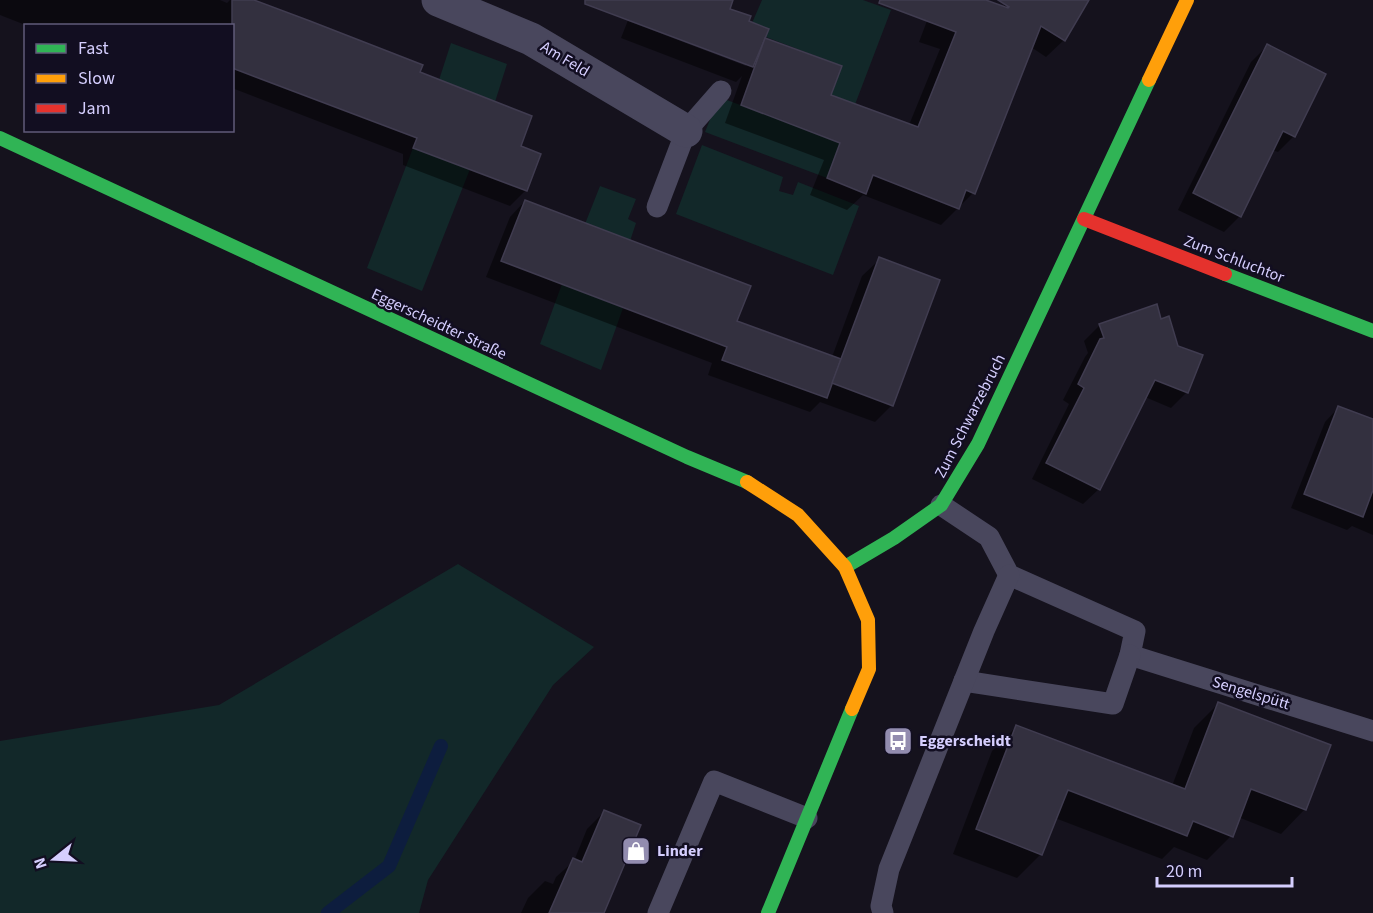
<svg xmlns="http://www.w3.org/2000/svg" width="1373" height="913" viewBox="0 0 1373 913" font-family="'Source Sans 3',sans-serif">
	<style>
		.green { fill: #122829 }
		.shadow { fill: #0007; fill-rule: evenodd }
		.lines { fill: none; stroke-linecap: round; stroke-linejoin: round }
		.stream { stroke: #0d1d3e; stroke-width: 14 }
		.building { fill: #33303f; stroke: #403c50; stroke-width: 1.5 }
		.lane { stroke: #49475d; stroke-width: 21 }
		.street { stroke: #49475d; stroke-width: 33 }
		.fast { stroke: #30b455; stroke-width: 14 }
		.slow { stroke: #ff9f0a; stroke-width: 14 }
		.jam { stroke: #e5322d; stroke-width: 14 }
		.labels { text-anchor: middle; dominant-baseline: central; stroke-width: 5; stroke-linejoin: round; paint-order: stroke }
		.street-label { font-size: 16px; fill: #d5cefe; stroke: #120e21 }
		.poi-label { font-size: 16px; font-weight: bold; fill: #d5cefe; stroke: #120e21; text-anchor: start }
	</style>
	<rect width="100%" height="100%" fill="#15121d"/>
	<g class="green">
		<path d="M762,0H863L891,10L827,178L705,132L719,97L817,134L842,66L766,37L752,23Z"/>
		<path d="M451,43L507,64L495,102L439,80Z"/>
		<path d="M702,145L783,177L779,191L793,195L798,182L859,206L833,275L676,214Z"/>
		<path d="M413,148L470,169L422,291L367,268Z"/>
		<path d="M600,186L636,199L628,219L636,223L630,241L585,224Z"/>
		<path d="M562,284L623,308L601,370L540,344Z"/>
		<path d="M458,564L594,647L553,685L428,880L419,913H0V741L219,705Z"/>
	</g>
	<g class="shadow">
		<path d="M0,0H220L227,3L230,0H250L418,73L519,147L526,190L510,206L403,165V154L232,88V26H28L0,15Z"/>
		<path d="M636,0H731L728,10L747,22L760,45L766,40L829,96L909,125L940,49L919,42L933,5L938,0H982L1003,8L1007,0H1087L1064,40L1046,57L1031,47L973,193L941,225L863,195L847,210L810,195L824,160L725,123L742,76L736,82L621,38ZM629,19L746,63V66L628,21Z"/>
		<path d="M1267,46L1294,136L1278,152L1272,150L1240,216L1224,232L1178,210L1251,62Z"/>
		<path d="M525,201L735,322L832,357L862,276L880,259L892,405L875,422L820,402L810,412L708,375L712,363L486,277L510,217Z"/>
		<path d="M1160,320L1177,347L1187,392L1171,408L1145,397L1099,489L1083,504L1032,479L1069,404L1063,400L1085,357L1088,353L1084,341L1100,325Z"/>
		<path d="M1339,407L1373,421V535L1352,526L1347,530L1291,508L1325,422Z"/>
		<path d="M1218,704L1305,809L1281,834L1238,817L1231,836L1207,860L1174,847L1162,859L1055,818L1041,854L1017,878L953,854L992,751L1016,727L1172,786L1194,728Z"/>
		<path d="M605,811L602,913H521L528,898L545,881L553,884L556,877L574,861L587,829Z"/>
	</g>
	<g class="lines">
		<path class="stream" d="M328,913L389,866L441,746"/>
	</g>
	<g class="building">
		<path d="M232,0H254L310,21L423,65L420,72L532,116L521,146L541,154L527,191L413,148L417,138L232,68Z"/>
		<path d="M585,0H733L730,9L751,16L749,21L769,29L753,67L585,4Z"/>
		<path d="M880,0H986L1008,8L1009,7L998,0H1089L1065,41L1041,26L975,194L966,190L959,209L873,175L866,194L827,178L840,143L741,105L765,38L842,66L831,95L918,127L956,32L879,3Z"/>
		<path d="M1267,44L1326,74L1295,137L1283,131L1241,217L1193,193Z"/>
		<path d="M525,200L751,286L737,321L841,359L827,398L722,360L727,347L501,261Z"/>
		<path d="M879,257L940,280L893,406L832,383Z"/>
		<path d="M1157,304L1161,319L1169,316L1178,346L1203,355L1188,393L1155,380L1100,490L1046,463L1084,388L1078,384L1100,339L1104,338L1099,324Z"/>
		<path d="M1338,406L1373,419V490L1363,517L1304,494Z"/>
		<path d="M1218,702L1331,745L1306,810L1251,789L1233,837L1193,821L1187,836L1068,790L1042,855L976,829L1016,725L1185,789Z"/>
		<path d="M604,810L641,825L604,913H549L573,858L582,862Z"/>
	</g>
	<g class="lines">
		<g class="lane">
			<path d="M657,207L686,131L721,91"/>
			<path d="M941,505L989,537L1009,575L1135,631L1130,655L1373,731"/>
			<path d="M964,681L1113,704L1130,655"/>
			<path d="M658,913L714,781L807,818"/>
			<path d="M883,913L881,906L889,869L984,631L1009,575"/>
		</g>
		<path class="street" d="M438,0L531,39L686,131"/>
		<g class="fast">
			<path d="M0,138L687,457L747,482"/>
			<path d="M1225,274L1373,331"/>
			<path d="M845,567L894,538L941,505L978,444L1149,80"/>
			<path d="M768,913L852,709"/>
		</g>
		<g class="slow">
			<path d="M1149,80L1187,0"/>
			<path d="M747,482L798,515L845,567L868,620L869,669L852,709"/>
		</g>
		<path class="jam" d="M1084,219L1225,274"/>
	</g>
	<defs>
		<g id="bus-square" transform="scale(1.5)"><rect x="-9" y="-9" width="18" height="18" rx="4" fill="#928caf" stroke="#120e21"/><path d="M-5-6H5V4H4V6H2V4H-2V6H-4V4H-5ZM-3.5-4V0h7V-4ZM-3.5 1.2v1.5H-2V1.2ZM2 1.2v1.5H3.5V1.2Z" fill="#fff"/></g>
		<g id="shop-square" transform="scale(1.5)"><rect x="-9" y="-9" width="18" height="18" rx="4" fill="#928caf" stroke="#120e21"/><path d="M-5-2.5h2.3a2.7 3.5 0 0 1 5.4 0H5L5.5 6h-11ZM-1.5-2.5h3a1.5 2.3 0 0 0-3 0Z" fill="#fff"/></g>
	</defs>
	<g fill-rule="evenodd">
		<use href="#bus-square" x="898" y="741"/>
		<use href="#shop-square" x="636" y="851"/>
	</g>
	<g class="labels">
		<g class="street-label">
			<text transform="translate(565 59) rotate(31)">Am Feld</text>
			<text transform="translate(1234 259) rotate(21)">Zum Schluchtor</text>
			<text transform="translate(439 324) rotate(25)">Eggerscheidter Straße</text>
			<text transform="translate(970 416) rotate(-63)">Zum Schwarzebruch</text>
			<text transform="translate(1251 693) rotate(17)">Sengelspütt</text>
		</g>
		<g class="poi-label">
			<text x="919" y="741">Eggerscheidt</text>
			<text x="657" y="851">Linder</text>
		</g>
	</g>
	<rect x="24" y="24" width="210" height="108" fill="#120e21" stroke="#605b79" stroke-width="1.5"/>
	<rect x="36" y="44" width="30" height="9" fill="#30b455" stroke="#605b79" stroke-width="1.5"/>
	<text x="78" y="54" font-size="18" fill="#d5cefe">Fast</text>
	<rect x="36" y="74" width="30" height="9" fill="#ff9f0a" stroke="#605b79" stroke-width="1.5"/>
	<text x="78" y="84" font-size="18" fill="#d5cefe">Slow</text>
	<rect x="36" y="104" width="30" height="9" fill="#e5322d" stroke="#605b79" stroke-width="1.5"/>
	<text x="78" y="114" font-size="18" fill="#d5cefe">Jam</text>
	<g transform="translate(54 859) rotate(252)" stroke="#120e21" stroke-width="4.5" paint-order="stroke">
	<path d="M0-4.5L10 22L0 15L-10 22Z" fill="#d5cefe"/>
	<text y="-9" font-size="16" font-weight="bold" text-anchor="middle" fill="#d5cefe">N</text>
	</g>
	<path d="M1157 877v9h135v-9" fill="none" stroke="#d5cefe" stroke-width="3"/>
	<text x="1166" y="877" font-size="18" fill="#d5cefe" stroke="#120e21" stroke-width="4.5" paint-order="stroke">20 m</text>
</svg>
